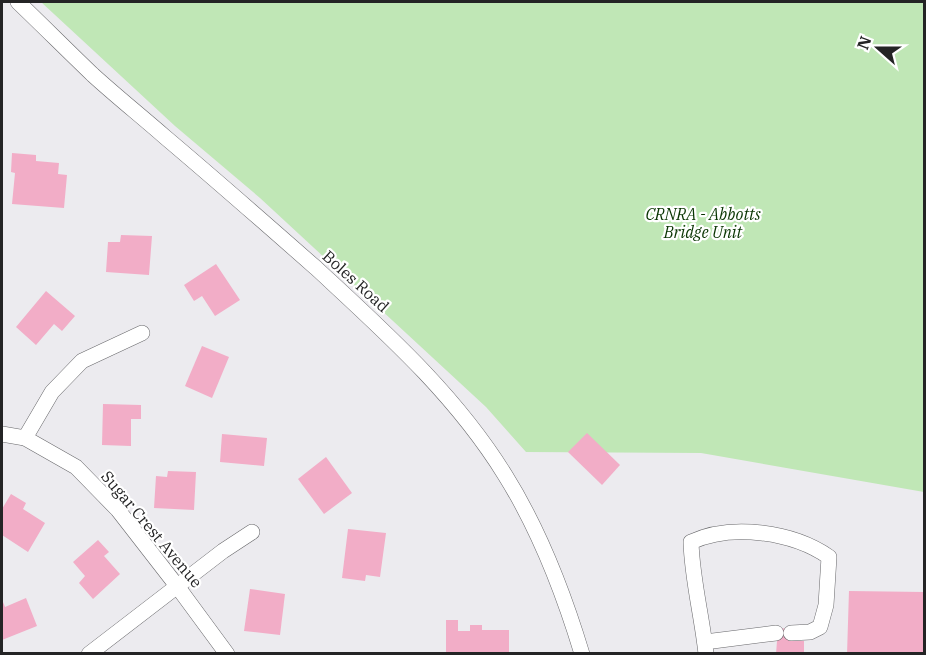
<svg xmlns="http://www.w3.org/2000/svg" width="926" height="655" viewBox="0 0 926 655" font-family="'IBM Plex Serif',serif">
	<style>
		.green { fill: #c0e7b6 }
		.building { fill: #f2adc7 }
		.lines { fill: none; stroke-linecap: round; stroke-linejoin: round }
		.minor-casing { stroke: #68686b; stroke-width: 16 }
		.minor { stroke: #fff; stroke-width: 15 }
		.labels { text-anchor: middle; dominant-baseline: central; stroke-width: 4.5; stroke-linejoin: round; paint-order: stroke }
		.park-label { font-size: 16px; font-style: italic; fill: #083400; stroke: #fff }
		.street-label { font-size: 16px; fill: #242425; stroke: #fff }
	</style>
	<rect width="100%" height="100%" fill="#ecebef"/>
	<path class="green" d="M41,2H924V492L701,453L526,452L486,407L260,198L175,126Z"/>
	<g class="building">
		<path d="M12,153L36,155V161L59,163L58,174L67,175L64,208L12,204L15,173L11,172Z"/>
		<path d="M121,235L152,236L149,275L106,272L108,242H120Z"/>
		<path d="M216,264L240,300L215,316L202,296L194,301L184,285Z"/>
		<path d="M46,291L75,316L62,331L54,324L36,345L16,327Z"/>
		<path d="M202,346L229,357L212,398L185,386Z"/>
		<path d="M103,404L141,405V419H131V446L102,445Z"/>
		<path d="M587,433L620,465L602,485L568,452Z"/>
		<path d="M222,434L267,438L264,466L220,462Z"/>
		<path d="M326,457L352,493L324,514L298,479Z"/>
		<path d="M168,471L196,472L194,510L154,508L156,476L167,477Z"/>
		<path d="M11,494L26,503L23,509L45,523L28,552L2,535V509Z"/>
		<path d="M348,529L386,533L380,577L366,575L365,581L342,578Z"/>
		<path d="M98,540L109,552L104,556L120,574L93,599L79,583L85,576L73,562Z"/>
		<path d="M250,589L285,594L280,635L244,631Z"/>
		<path d="M849,591L924,592V654H847Z"/>
		<path d="M26,598L37,626L2,640V603L3,602L5,607Z"/>
		<path d="M446,620H458V631H470V625H482V630H509V654H446Z"/>
		<path d="M778,628L790,629L789,641H804V654H776Z"/>
	</g>
	<g class="lines">
		<g class="minor-casing">
			<g id="minor">
				<path d="M18,2C43,26 68,51 93,75C116,96 141,116 165,137C216,180 266,224 316,268C385,332 455,394 505,475C540,531 563,591 582,654"/>
				<path d="M2,434L25,438L76,467L118,510L177,586L227,654"/>
				<path d="M25,438L52,392L82,361L142,333"/>
				<path d="M705,642L776,633"/>
				<path d="M89,654L223,551L252,532"/>
				<path d="M706,654C702,616 692,579 691,542C732,523 793,532 829,557L826,605L820,627L810,632L791,633"/>
			</g>
		</g>
		<use href="#minor" class="minor"/>
	</g>
	<g class="labels">
		<g class="park-label">
			<text x="703" y="214">CRNRA - Abbotts<tspan x="703" dy="18">Bridge Unit</tspan></text>
		</g>
		<g class="street-label">
			<text transform="translate(356 281) rotate(42)">Boles Road</text>
			<text transform="translate(152 529) rotate(50)">Sugar Crest Avenue</text>
		</g>
	</g>
	<rect width="926" height="655" fill="none" stroke="#242425" stroke-width="6"/>
	<g transform="translate(878 48) rotate(291)" stroke="#ffffff" stroke-width="4.5" paint-order="stroke">
	<path d="M0-4.5L10 22L0 15L-10 22Z" fill="#242425"/>
	<text y="-9" font-size="16" font-weight="bold" text-anchor="middle" fill="#242425">N</text>
	</g>
</svg>
